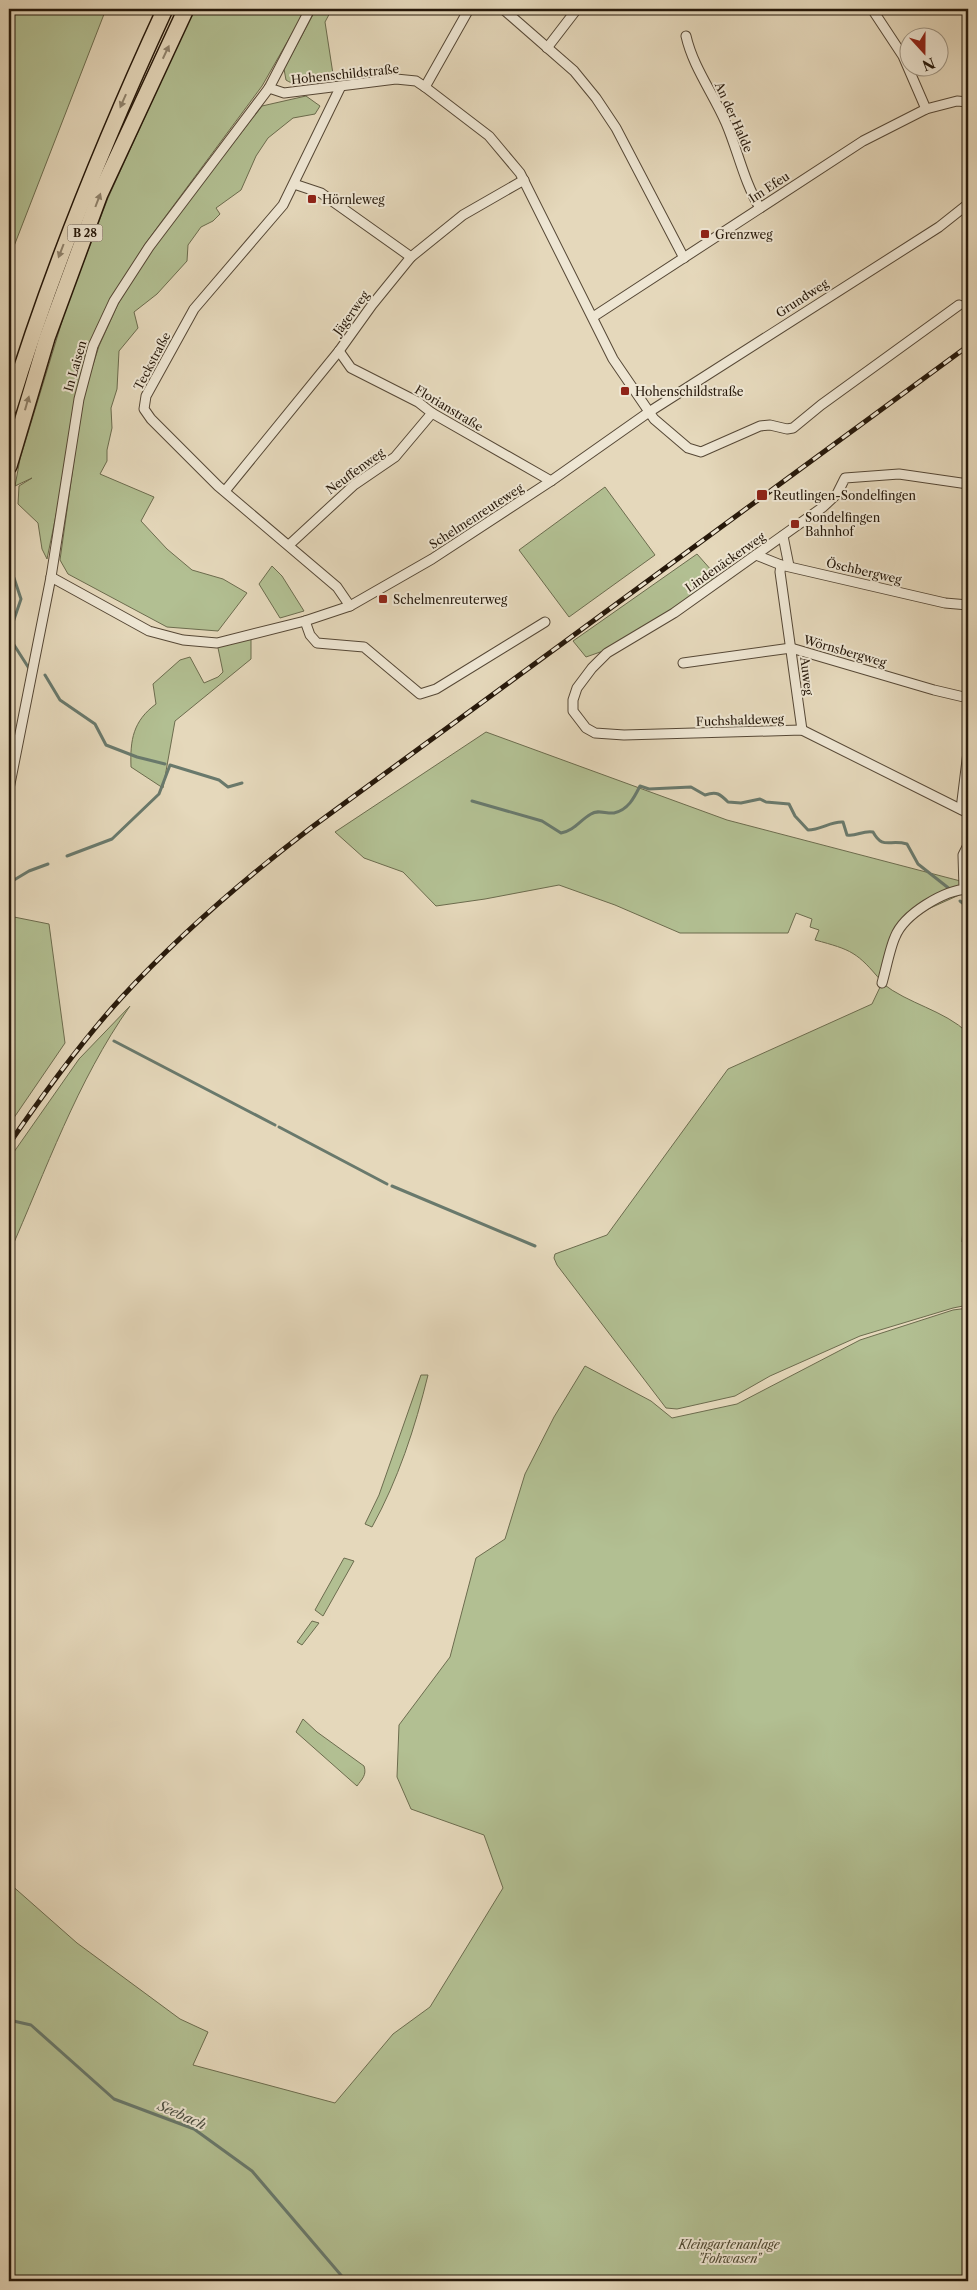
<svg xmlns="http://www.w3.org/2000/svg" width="977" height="2290" viewBox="0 0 977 2290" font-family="'Libre Caslon Text',serif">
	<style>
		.green { fill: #b2bf92; stroke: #6c6c4e }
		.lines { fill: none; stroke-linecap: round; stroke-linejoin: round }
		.stream { stroke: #69796c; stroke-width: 3 }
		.minor-casing { stroke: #564836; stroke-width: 11 }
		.trunk-casing { stroke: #26180a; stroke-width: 18 }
		.minor { stroke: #eee6d3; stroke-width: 9 }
		.trunk { stroke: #e5d8bb; stroke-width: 15 }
		.rail-casing { stroke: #26180a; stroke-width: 5 }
		.rail { stroke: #eee6d3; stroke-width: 3; stroke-dasharray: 9; stroke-linecap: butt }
		.oneway { fill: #8f826b }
		.poi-dot { fill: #8f2418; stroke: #eee6d3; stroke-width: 2 }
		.labels { text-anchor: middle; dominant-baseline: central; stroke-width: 4; stroke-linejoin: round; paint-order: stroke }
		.shield { fill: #eee6d3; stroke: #625646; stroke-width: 1 }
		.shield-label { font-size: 11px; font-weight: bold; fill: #26180a }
		.street-label { font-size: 12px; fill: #26180a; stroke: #eee6d3 }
		.poi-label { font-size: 12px; fill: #26180a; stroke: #eee6d3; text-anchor: start }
		.park-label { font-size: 12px; font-style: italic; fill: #504a33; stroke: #eee6d3 }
		.water-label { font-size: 14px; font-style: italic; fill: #4d5143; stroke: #eee6d3 }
	</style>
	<rect width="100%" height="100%" fill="#e5d8bb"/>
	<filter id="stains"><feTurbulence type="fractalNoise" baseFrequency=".004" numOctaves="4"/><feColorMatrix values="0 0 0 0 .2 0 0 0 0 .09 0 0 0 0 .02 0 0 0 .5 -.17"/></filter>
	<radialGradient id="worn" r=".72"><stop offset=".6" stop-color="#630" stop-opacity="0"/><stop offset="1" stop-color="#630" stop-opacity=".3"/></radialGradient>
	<g class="green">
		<path d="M9,9H106L9,259Z"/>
		<path d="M194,9H306L262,86L145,244L111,300L91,345L47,559L42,549L38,523L18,504L19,486L32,478L15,486L20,459L67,305L108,198Z"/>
		<path d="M316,9H332L325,22L333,74C319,78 300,90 286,80L284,69Z"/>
		<path d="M306,96L320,106L315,114L293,118L268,138L256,156L241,190L216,208L220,214L213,221L201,227L188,245L187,261L157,294L134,312L138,328L119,351L117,389L111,408L112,428L107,450V461L100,474L154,497L141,521L167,549L192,570L223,579L247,593L218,631L167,627L68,574L60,560L83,396L99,346L118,304L152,248L262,106Z"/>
		<path d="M605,487L655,555L569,617L519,550Z"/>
		<path d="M697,554L720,580L606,650L586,657L573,641Z"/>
		<path d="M272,566L282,576L304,611L280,618L259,584Z"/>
		<path d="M251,639V659L175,721L163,788L131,767C130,740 133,721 156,704L153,684L180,660L190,657L204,683L218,677L223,672L217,643Z"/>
		<path d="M486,732L727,820L968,883V891L917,914L901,932L882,982C857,952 852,950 815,940L819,930L810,927L812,919L796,913L788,933H680L615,905L559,885L485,899L436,906L403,872L364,858L335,832Z"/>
		<path d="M9,916L49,924L65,1043L9,1125Z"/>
		<path d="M882,983C908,1004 944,1010 968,1033V1159L962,1242H968V1305L953,1308L860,1336L770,1376L735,1396L677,1409L666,1408L557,1265L554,1258L555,1254L607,1235L728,1069L872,1004Z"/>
		<path d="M130,1006C77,1081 46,1170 9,1254V1159L79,1059Z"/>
		<path d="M968,1308V2281H9V1883L77,1943L180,2019L208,2032L193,2065L335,2103L393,2034L430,2007L503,1888L484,1835L411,1809L397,1777L399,1725L450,1657L476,1558L505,1539L525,1474L554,1417L585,1366L651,1401L672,1418L737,1404L860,1340L953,1310Z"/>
		<path d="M421,1375H428C415,1428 398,1480 372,1527L365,1524L379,1495Z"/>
		<path d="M344,1558L354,1561L323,1616L315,1610Z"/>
		<path d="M312,1621L319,1623L302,1645L297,1642Z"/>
		<path d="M303,1719L317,1732L364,1766C367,1775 362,1779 357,1786L296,1732Z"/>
	</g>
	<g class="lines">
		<g class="stream">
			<path d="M9,572L14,578L21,599L9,634"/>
			<path d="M9,637L30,670"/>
			<path d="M45,675L60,700L95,724L106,745L137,757L165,764"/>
			<path d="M472,801L542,821L561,833C575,830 579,821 591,814C598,809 606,814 614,813C628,810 634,798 640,786L649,789L691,787L705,795C717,791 720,794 728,802L741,803L760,799L766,802L789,804L795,816L808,830C821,830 831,821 843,822L847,835C856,837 863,830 873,832C883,850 889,839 907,844L918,864L951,890"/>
			<path d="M67,856L112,839L159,794L170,765L219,780L228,787L242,783"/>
			<path d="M9,883L29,871L48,864"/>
			<path d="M960,901L965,905L968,904"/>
			<path d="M114,1041L275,1125"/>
			<path d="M279,1127L387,1184"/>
			<path d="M392,1186L535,1246"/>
			<path d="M9,2020L31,2025L114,2099L194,2129L252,2171L346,2281"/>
		</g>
		<g class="minor-casing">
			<g id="minor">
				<path d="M503,9L574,71L596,98L616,128L684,258"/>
				<path d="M872,9L903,56L926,109"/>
				<path d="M686,36C693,67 713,93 726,123C738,151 744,182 760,208"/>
				<path d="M547,48L577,9"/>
				<path d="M425,87L469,9"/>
				<path d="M269,88L284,93L396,79L416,81L425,87L489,136L520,173L613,359L654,419L688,448L701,452L760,426L770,425L787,429L793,428L821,405L959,305"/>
				<path d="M340,88L283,205L194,309L146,396L144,409L151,419L218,486L337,587L350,606"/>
				<path d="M294,184L321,193L411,257"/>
				<path d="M593,317L863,141L926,109L957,101L968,102"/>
				<path d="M339,351L351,368L418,402L432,413L551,481"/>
				<path d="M968,484L899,474L845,478L837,494L823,507L674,613L607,653L592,668L577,688L573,700V711L586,728L595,733L624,735L802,730L968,813"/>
				<path d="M225,491L339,351L372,305L411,257L463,215L524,180"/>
				<path d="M783,536L789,566"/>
				<path d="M289,545L354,485L395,457L432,413"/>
				<path d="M756,555L781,565L945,603L968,605"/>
				<path d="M781,565L780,572L802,730"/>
				<path d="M51,577L149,631L183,640L217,643L305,621L350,606L432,559L551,481L649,412L939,227L968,204"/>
				<path d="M305,621L310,635L317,643L364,647L420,694L436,689L545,622"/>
				<path d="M683,663L791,648L934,690L968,698"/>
				<path d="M9,789L51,577L79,399L93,346L114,301L149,247L269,88L310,9"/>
				<path d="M961,809L968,752"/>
				<path d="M964,889L963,855L968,845"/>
				<path d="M882,983C886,969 890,948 895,937C904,914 944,890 968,889"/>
			</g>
		</g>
		<g class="trunk-casing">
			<g id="trunk">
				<path d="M9,408C51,270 105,139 165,9"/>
				<path d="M9,466L47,338L100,194L186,9"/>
			</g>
		</g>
		<use href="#minor" class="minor"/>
		<use href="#trunk" class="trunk"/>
		<g class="rail-casing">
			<path id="rail" d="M9,1144C44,1093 80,1043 122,997C180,934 244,879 312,827L968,346"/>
		</g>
		<use href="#rail" class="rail"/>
	</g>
	<defs><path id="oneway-solid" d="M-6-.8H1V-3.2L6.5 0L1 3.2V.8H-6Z" transform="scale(1.25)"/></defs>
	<g class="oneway">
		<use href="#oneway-solid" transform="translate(166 52) rotate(-65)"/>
		<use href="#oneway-solid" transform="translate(123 101) rotate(114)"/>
		<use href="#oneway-solid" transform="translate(98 200) rotate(-69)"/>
		<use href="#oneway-solid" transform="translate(61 251) rotate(111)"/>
		<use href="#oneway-solid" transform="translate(27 403) rotate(-74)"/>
	</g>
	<g class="poi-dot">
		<rect x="307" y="194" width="10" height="10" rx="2.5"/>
		<rect x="700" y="229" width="10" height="10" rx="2.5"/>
		<rect x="620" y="386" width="10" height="10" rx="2.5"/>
		<rect x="756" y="489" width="12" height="12" rx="2.5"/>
		<rect x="790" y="519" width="10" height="10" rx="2.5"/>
		<rect x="378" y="594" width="10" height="10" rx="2.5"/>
	</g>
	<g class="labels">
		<rect class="shield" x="67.5" y="224.5" width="35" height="17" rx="4"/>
		<g class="shield-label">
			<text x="85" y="233">B 28</text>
		</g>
		<g class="street-label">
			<text transform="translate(345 74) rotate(-6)">Hohenschildstraße</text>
			<text transform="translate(734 117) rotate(66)">An der Halde</text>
			<text transform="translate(769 187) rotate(-33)">Im Efeu</text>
			<text transform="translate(802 298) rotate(-33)">Grundweg</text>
			<text transform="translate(351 313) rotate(-54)">Jägerweg</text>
			<text transform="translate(152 361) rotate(-62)">Teckstraße</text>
			<text transform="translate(75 366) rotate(-74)">In Laisen</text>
			<text transform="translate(449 408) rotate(31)">Florianstraße</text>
			<text transform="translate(355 471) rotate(-36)">Neuffenweg</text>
			<text transform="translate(476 516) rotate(-33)">Schelmenreuteweg</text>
			<text transform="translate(725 562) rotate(-35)">Lindenäckerweg</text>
			<text transform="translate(864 571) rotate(13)">Öschbergweg</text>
			<text transform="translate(845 651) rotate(16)">Wörnsbergweg</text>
			<text transform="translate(807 676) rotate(83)">Auweg</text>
			<text transform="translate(740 720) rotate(-2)">Fuchshaldeweg</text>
		</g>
		<g class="poi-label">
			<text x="322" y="199">Hörnleweg</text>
			<text x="715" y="234">Grenzweg</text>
			<text x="635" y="391">Hohenschildstraße</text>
			<text x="773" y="495">Reutlingen-Sondelfingen</text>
			<text x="805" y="517">Sondelfingen<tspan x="805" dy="14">Bahnhof</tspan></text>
			<text x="393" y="599">Schelmenreuterweg</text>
		</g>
		<g class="park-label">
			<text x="729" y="2244">Kleingartenanlage<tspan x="729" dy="14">"Fohwasen"</tspan></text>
		</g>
		<g class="water-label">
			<text transform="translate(182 2115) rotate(24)">Seebach</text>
		</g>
	</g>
	<rect width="977" height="2290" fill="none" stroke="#e5d8bb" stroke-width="30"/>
	<rect x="10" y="10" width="957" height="2270" fill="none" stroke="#26180a" stroke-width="2.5"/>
	<rect x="15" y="15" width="947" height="2260" fill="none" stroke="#26180a"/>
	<g transform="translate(924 52) rotate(159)"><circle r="24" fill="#eee6d3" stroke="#9e9483"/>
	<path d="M0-4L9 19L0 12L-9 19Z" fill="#8f2418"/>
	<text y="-8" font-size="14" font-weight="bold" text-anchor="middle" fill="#26180a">N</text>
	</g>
	<rect width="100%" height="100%" filter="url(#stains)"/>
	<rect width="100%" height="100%" fill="url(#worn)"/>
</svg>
